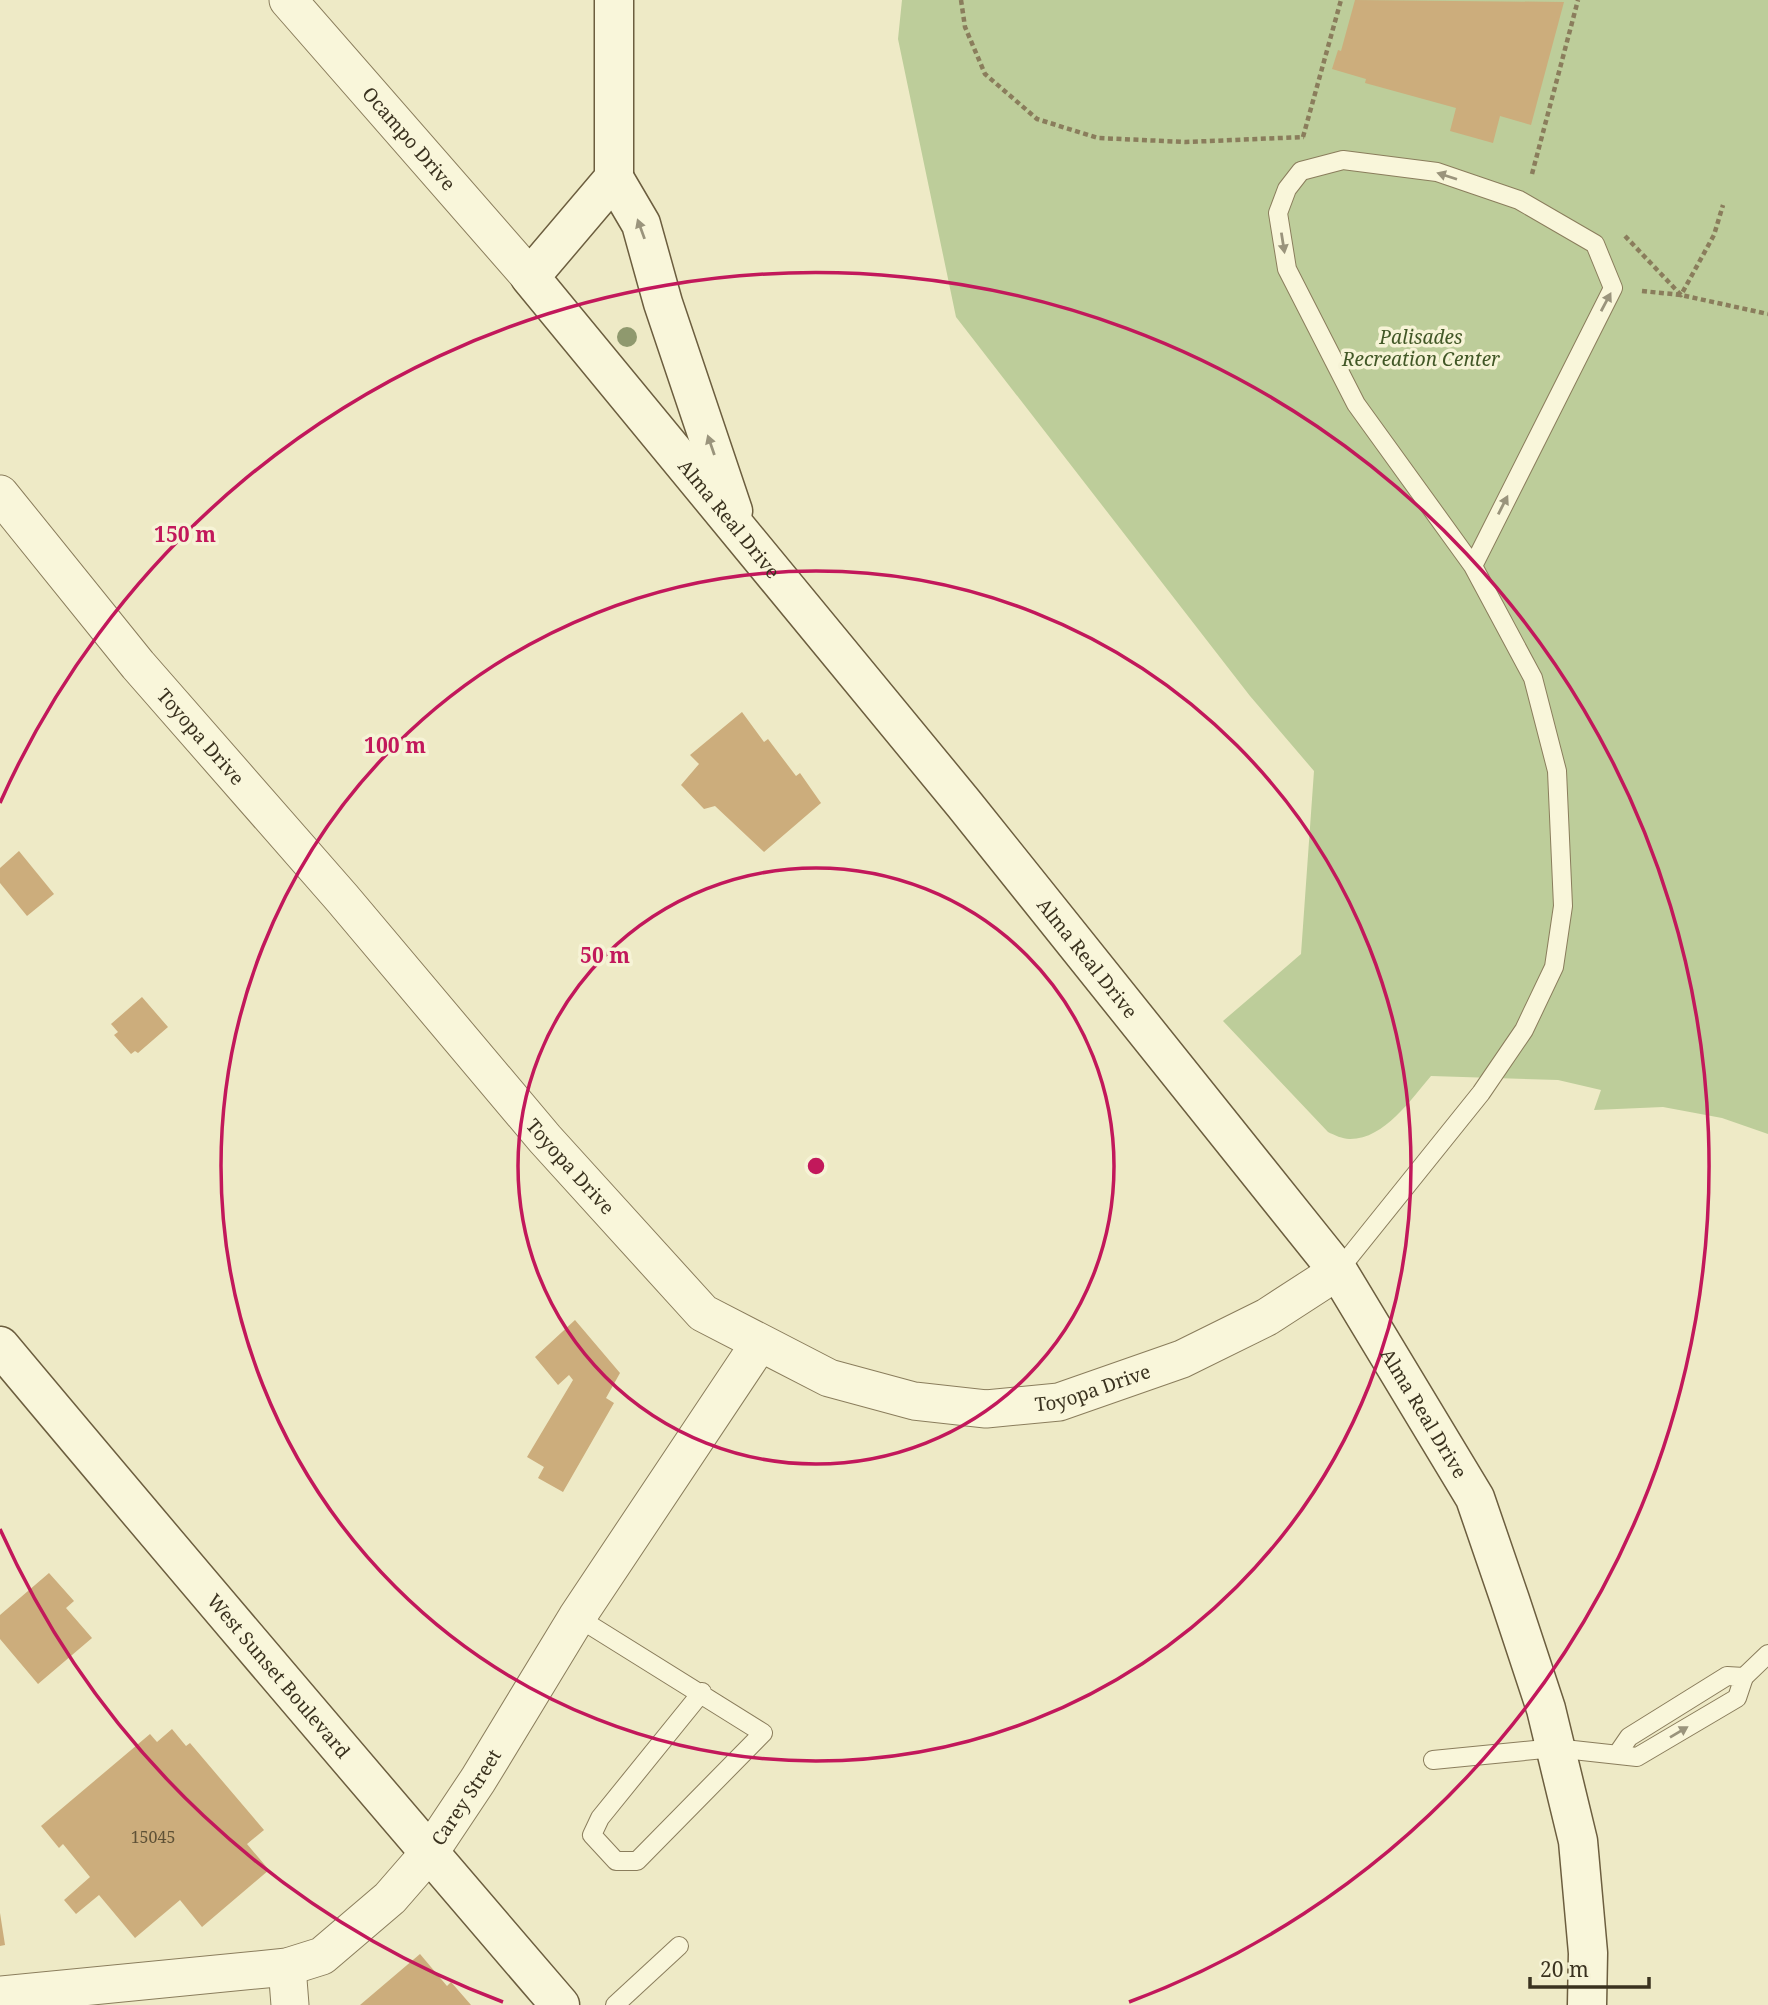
<svg xmlns="http://www.w3.org/2000/svg" width="1768" height="2005" viewBox="0 0 1768 2005" font-family="'Noto Serif',serif">
	<style>
		.green { fill: #bdcd9a }
		.building { fill: #ccad7c }
		.lines { fill: none; stroke-linecap: round; stroke-linejoin: round }
		.lane-casing { stroke: #8a7d5c; stroke-width: 20 }
		.street-casing { stroke: #8a7d5c; stroke-width: 39 }
		.secondary-casing { stroke: #6c5e3f; stroke-width: 41 }
		.path { stroke: #8a7d5c; stroke-width: 4.5; stroke-dasharray: 5 3.5; stroke-linecap: butt }
		.lane { stroke: #f9f6da; stroke-width: 18 }
		.street { stroke: #f9f6da; stroke-width: 37 }
		.secondary { stroke: #f9f6da; stroke-width: 38 }
		.tree { fill: #8f996e }
		.oneway { fill: #9a947c }
		.ring { fill: none; stroke: #c2185b; stroke-width: 3.5 }
		.labels { text-anchor: middle; dominant-baseline: central; stroke-width: 7; stroke-linejoin: round; paint-order: stroke }
		.number-label { font-size: 16px; fill: #5e5136 }
		.street-label { font-size: 19px; fill: #3a321f; stroke: #f6f3d6 }
		.park-label { font-size: 19px; font-style: italic; fill: #415726; stroke: #f6f3d6 }
		.centre { fill: #c2185b; stroke: #f6f3d6; stroke-width: 3.5 }
		.ring-label { font-size: 21px; text-anchor: middle; font-weight: bold; fill: #c2185b; stroke: #f6f3d6; stroke-width: 7; stroke-linejoin: round; paint-order: stroke }
	</style>
	<rect width="100%" height="100%" fill="#eeeac6"/>
	<path class="green" d="M902,0H1768V1134L1722,1118L1663,1107L1594,1110L1601,1090L1558,1080L1431,1076C1411,1099 1384,1140 1349,1139C1343,1139 1334,1135 1328,1132L1223,1021L1301,954L1314,771L1250,696L956,317L898,39Z"/>
	<g class="building">
		<path d="M1355,0L1564,2L1531,125L1500,116L1493,143L1450,131L1456,108L1365,83L1366,79L1332,69L1338,50L1341,51Z"/>
		<path d="M742,712L764,742L768,739L796,776L800,773L821,803L764,852L715,806L704,809L681,785L699,764L690,755Z"/>
		<path d="M19,851L54,894L27,916L0,883V868Z"/>
		<path d="M142,997L168,1027L138,1053L135,1051L131,1054L114,1035L118,1032L111,1024Z"/>
		<path d="M575,1320L620,1373L606,1398L614,1403L563,1492L538,1478L544,1467L527,1457L573,1380L569,1375L558,1385L535,1357Z"/>
		<path d="M49,1573L74,1601L66,1608L92,1638L38,1684L0,1639V1615Z"/>
		<path d="M172,1729L186,1746L190,1743L264,1830L247,1844L269,1870L202,1927L180,1900L135,1938L99,1895L76,1914L64,1900L90,1877L63,1844L59,1848L41,1826L150,1734L157,1742Z"/>
		<path d="M0,1913L5,1945L0,1946Z"/>
		<path d="M420,1954L447,1986L451,1982L471,2005H360Z"/>
	</g>
	<g class="lines">
		<g class="lane-casing">
			<g id="lane">
				<path d="M1338,1271L1481,1093L1524,1030L1554,967L1563,906L1557,771L1533,678L1473,566L1356,404L1287,269L1278,213L1287,189L1301,171L1343,160L1437,172L1519,200L1595,244L1613,288L1473,566"/>
				<path d="M577,1617L763,1733L637,1861H616L592,1835L600,1818L702,1692"/>
				<path d="M1744,1677L1768,1654"/>
				<path d="M1433,1760L1555,1748L1637,1757L1737,1698L1744,1677L1727,1676L1629,1737L1618,1753"/>
				<path d="M615,2005L679,1946"/>
			</g>
		</g>
		<g class="street-casing">
			<g id="street">
				<path id="s1" d="M288,0L530,277"/>
				<path id="s2" d="M0,494L138,665L342,898L545,1139L703,1313L829,1378L914,1401L986,1409L1059,1402L1182,1359L1267,1317L1338,1271"/>
				<path d="M287,1967L290,2005"/>
				<path id="s3" d="M0,1995L287,1967L322,1956L390,1898L430,1852L478,1780L577,1617L759,1344"/>
			</g>
		</g>
		<g class="secondary-casing">
			<g id="secondary">
				<path id="s4" d="M614,0V178L530,277L964,804L1338,1271L1475,1498L1510,1600L1546,1709L1578,1841L1588,1953L1587,2005"/>
				<path d="M614,178L641,224L663,303L733,511"/>
				<path id="s5" d="M0,1346C185,1567 372,1786 560,2005"/>
			</g>
		</g>
		<g class="path">
			<path d="M961,0L965,27L985,74L1037,119L1098,138L1186,142L1304,137"/>
			<path d="M1303,137L1341,0"/>
			<path d="M1532,174L1578,0"/>
			<path d="M1625,236L1681,295L1714,235L1723,205"/>
			<path d="M1642,291L1681,295L1768,314"/>
		</g>
		<use href="#lane" class="lane"/>
		<use href="#street" class="street"/>
		<use href="#secondary" class="secondary"/>
	</g>
	<circle class="tree" cx="627" cy="337" r="10"/>
	<defs><path id="oneway-solid" d="M-6-.8H1V-3.2L6.5 0L1 3.2V.8H-6Z" transform="scale(1.75)"/></defs>
	<g class="oneway">
		<use href="#oneway-solid" transform="translate(1447 176) rotate(-162)"/>
		<use href="#oneway-solid" transform="translate(641 229) rotate(-110)"/>
		<use href="#oneway-solid" transform="translate(1283 243) rotate(81)"/>
		<use href="#oneway-solid" transform="translate(1606 302) rotate(-62)"/>
		<use href="#oneway-solid" transform="translate(711 445) rotate(-109)"/>
		<use href="#oneway-solid" transform="translate(1503 505) rotate(-63)"/>
		<use href="#oneway-solid" transform="translate(1679 1732) rotate(-31)"/>
	</g>
	<g class="ring">
		<circle cx="816" cy="1166" r="298"/>
		<circle cx="816" cy="1166" r="595"/>
		<path d="M503 2002A893 893 0 0 1 0 1529M0 803A893 893 0 1 1 1129 2002"/>
	</g>
	<g class="labels">
		<g class="number-label">
			<text x="153" y="1837">15045</text>
		</g>
		<g class="street-label">
			<text stroke="none"><textPath href="#s1" startOffset="184">Ocampo Drive</textPath></text>
			<text stroke="none"><textPath href="#s4" startOffset="621">Alma Real Drive</textPath></text>
			<text stroke="none"><textPath href="#s2" startOffset="315">Toyopa Drive</textPath></text>
			<text stroke="none"><textPath href="#s4" startOffset="1188">Alma Real Drive</textPath></text>
			<text stroke="none"><textPath href="#s2" startOffset="882">Toyopa Drive</textPath></text>
			<text stroke="none"><textPath href="#s2" startOffset="1491">Toyopa Drive</textPath></text>
			<text stroke="none"><textPath href="#s4" startOffset="1755">Alma Real Drive</textPath></text>
			<text stroke="none"><textPath href="#s5" startOffset="432">West Sunset Boulevard</textPath></text>
			<text stroke="none"><textPath href="#s3" startOffset="541">Carey Street</textPath></text>
		</g>
		<g class="park-label">
			<text x="1421" y="337">Palisades<tspan x="1421" dy="22">Recreation Center</tspan></text>
		</g>
	</g>
	<circle cx="816" cy="1166" r="10" class="centre"/>
	<g class="ring-label">
		<text x="185" y="542">150 m</text>
		<text x="395" y="753">100 m</text>
		<text x="605" y="963">50 m</text>
	</g>
	<path d="M1530 1977v10h119v-10" fill="none" stroke="#3a321f" stroke-width="3.5"/>
	<text x="1540" y="1977" font-size="21" fill="#3a321f" stroke="#f6f3d6" stroke-width="5" paint-order="stroke">20 m</text>
</svg>
